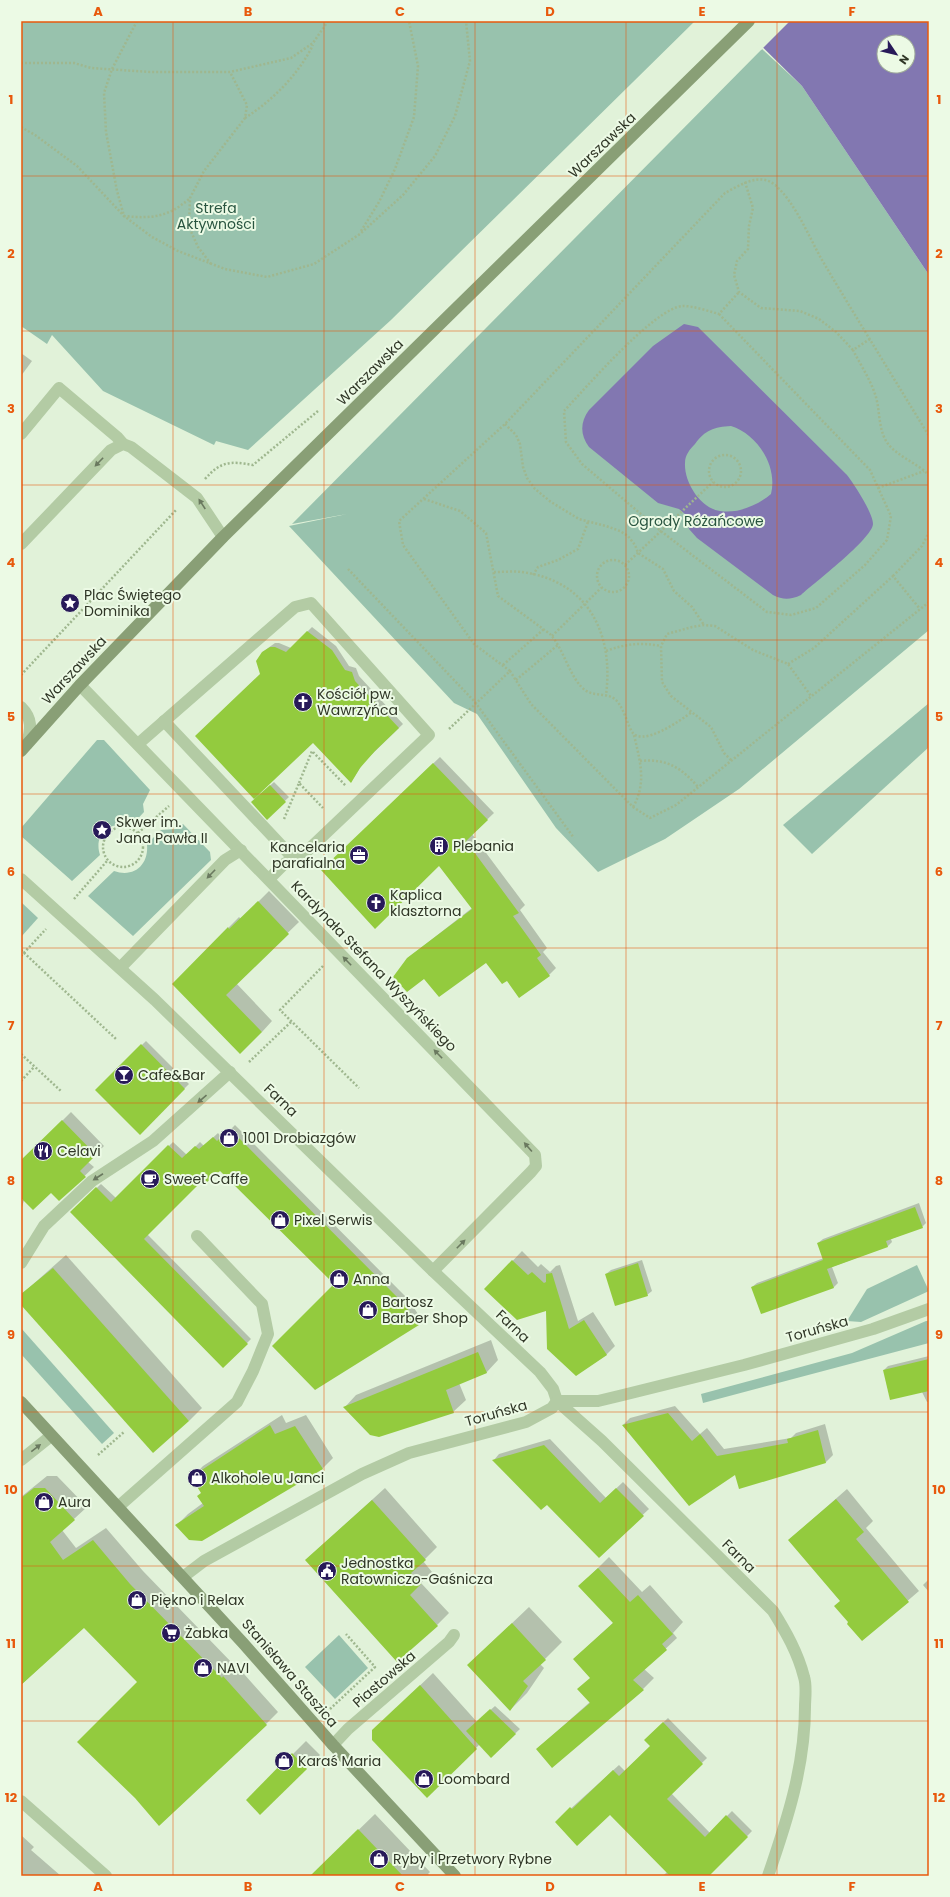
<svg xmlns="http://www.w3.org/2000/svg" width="950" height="1897" viewBox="0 0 950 1897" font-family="Poppins,sans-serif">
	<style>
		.green { fill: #98c2ad }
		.water { fill: #8277b1; fill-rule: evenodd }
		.pier { fill: #e1f2d9 }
		.shadow { fill: #0003 }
		.building { fill: #93cb3e }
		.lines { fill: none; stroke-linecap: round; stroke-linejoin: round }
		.path { stroke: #9fb78f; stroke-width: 2.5; stroke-dasharray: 2 2; stroke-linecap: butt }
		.lane { stroke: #b3cba4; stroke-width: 12 }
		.street { stroke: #b3cba4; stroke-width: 12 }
		.secondary { stroke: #899f76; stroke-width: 12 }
		.oneway { fill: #6a795f }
		.grid { fill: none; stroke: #e8590c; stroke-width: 1; stroke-opacity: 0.55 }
		.labels { text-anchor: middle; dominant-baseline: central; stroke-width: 4; stroke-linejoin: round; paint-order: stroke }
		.street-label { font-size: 14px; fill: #2f3626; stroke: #ecfae5 }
		.park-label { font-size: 14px; fill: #295540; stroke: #ecfae5 }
		.poi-label { font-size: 14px; fill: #2f3626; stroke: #ecfae5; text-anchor: start }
		.neatline { fill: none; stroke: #e8590c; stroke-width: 1.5 }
		.grid-label { font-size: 13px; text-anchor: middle; font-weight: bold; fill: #e8590c }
	</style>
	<rect width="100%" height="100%" fill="#e1f2d9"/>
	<g class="green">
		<path d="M21,21H695L391,320L248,450L216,441L214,445L103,391L52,335L47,344L21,326Z"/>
		<path d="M762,49L802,86L929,275V630L739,789L665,839L598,872L556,828L477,714L454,703L289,526L347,514L292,524Z"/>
		<path d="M929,703V747L812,854L783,825Z"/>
		<path d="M97,740H104L150,790L143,804L144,812L131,826C111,820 93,834 100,855L72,881L21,836V828Z"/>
		<path d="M183,824L210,852L211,860L133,936L88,896L114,871C134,878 149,865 147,844L161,830L176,829Z"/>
		<path d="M21,902L38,918L21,937Z"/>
		<path d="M917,1265L929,1291L861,1322L847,1321L867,1289Z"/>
		<path d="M926,1321H929V1343L703,1403L701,1394L852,1353Z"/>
		<path d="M21,1328L114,1433L102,1444L21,1354Z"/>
		<path d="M339,1635L368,1668L335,1699L305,1667Z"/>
	</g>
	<g class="water">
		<path d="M736,21H929V275L802,86ZM884,42H908V66H884Z"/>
		<path d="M684,324L698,327L847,475C854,484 873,513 873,524C872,539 814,583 801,595C790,600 783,600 773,595L697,538L689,529L685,514L679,509L658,503L589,447C580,435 580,422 589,410L653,346ZM731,426C757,434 778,466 771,494C758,505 738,514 720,511C700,508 684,482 685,463C685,455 690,449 695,444C705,430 714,427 731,426Z"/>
	</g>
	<path class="pier" d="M734,21H790L761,50Z"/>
	<g class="shadow">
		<path d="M21,353L32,361L21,376Z"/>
		<path d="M312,627L336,646L349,666L356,668L359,676L403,724L364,762L351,782L313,742L258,794L260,795L274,782L289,797L267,818L255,799L196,736L261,674L263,652L268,648L275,643H279L291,648Z"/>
		<path d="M440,757L494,813L472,834L525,905L520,910L547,948L543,952L556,968L549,975L507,980L486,961L408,958L472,908L439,865L322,870Z"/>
		<path d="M269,891L299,922L236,983L272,1021L262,1032L173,984L239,917L241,919Z"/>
		<path d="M146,1041L189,1084L140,1133L96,1090Z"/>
		<path d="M71,1112L104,1146L88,1162L94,1167L59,1200L51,1191L24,1200L21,1211V1200H24L21,1197V1162Z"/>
		<path d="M235,1125L408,1299L422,1320L418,1324L335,1284L220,1169L203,1179L147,1234L251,1339L223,1367L71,1212L101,1184L116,1198L173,1142L187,1155L200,1142L204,1146L218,1133L222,1138Z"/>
		<path d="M919,1203L926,1223L922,1227L891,1239L892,1242L888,1246L832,1267L838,1283L834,1287L762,1313L752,1287L757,1283L824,1258L818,1243L823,1239Z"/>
		<path d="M522,1251L538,1267L541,1264L550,1272L556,1266L560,1265L578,1321L593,1312L615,1346L606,1355L576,1375L547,1309L486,1289Z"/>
		<path d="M66,1255L202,1408L189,1421L21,1303V1295Z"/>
		<path d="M642,1260L652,1291L647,1295L606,1274L611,1270Z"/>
		<path d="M491,1340L498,1360L486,1373L459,1383L466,1400L453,1412L345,1407L356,1395Z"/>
		<path d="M929,1356V1402H927L922,1392L884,1370L888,1366Z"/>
		<path d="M675,1406L700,1434L707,1428L724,1449L791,1438L796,1433L825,1424L833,1455L826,1462L736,1474L623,1425L630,1418Z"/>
		<path d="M282,1415L286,1423L306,1415L333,1458L322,1469L177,1525L188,1514L203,1503L202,1493L192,1477L203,1466Z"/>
		<path d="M550,1439L606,1498L623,1482L649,1509L599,1556L547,1503L494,1460L499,1454Z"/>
		<path d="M47,1476H57L87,1507L62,1530L76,1548L106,1528L143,1571L235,1666L236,1665L278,1712L266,1724L138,1682L84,1626L21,1685V1497Z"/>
		<path d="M385,1488L437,1547L423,1561L432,1572L421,1583L449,1613L437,1625L306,1560Z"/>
		<path d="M847,1489L873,1521L866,1528L919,1591L862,1640L850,1623L841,1601L789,1540Z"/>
		<path d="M609,1557L642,1592L650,1585L683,1622L673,1633L677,1638L644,1669L654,1678L643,1689L537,1749L590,1702L591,1678L574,1659L614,1622L591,1575Z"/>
		<path d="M929,1579V1592L923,1585Z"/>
		<path d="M529,1607L562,1642L540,1664L544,1668L527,1693L510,1710L468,1665Z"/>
		<path d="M433,1673L477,1722L495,1706L520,1729L491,1756L480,1744L427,1797L387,1717Z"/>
		<path d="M668,1718L707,1758L671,1793L710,1833L732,1811L752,1831L708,1876H663L667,1872L610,1814L556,1822L619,1765L625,1771L651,1746L645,1740Z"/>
		<path d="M306,1741L320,1755L260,1813L247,1800Z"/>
		<path d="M375,1814L430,1872L428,1874L430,1876H311Z"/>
		<path d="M21,1835L34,1847L31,1850L61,1876H21Z"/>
	</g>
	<g class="building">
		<path d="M307,631L332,650L345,670L352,672L355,681L399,728L375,751L360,768L351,783L313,743L254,799L195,736L260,674L256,661L262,652L270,647H275L286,652Z"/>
		<path d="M433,763L488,820L466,841L519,913L513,916L541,955L537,958L550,976L519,998L507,981L502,984L486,963L439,997L424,979L407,992L393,977L407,958L472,909L439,866L375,929L321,870Z"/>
		<path d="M270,785L286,802L267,820L251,802Z"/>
		<path d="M258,901L289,934L226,995L262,1032L240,1054L172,984L228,927L229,929Z"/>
		<path d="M141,1044L185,1089L140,1135L95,1090Z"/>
		<path d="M62,1120L96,1155L80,1171L86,1177L59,1201L51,1193L33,1210L21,1198V1160Z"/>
		<path d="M230,1129L404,1304L419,1325L315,1390L272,1346L334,1284L220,1171L206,1183L203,1180L144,1239L248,1344L223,1368L70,1212L96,1187L111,1202L168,1145L182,1158L195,1146L199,1149L213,1137L217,1141Z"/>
		<path d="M915,1207L923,1228L886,1241L888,1247L827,1269L834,1288L761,1314L751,1287L823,1260L817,1243Z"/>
		<path d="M512,1260L528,1275L532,1272L544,1283L546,1282V1274L552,1273L569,1329L584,1320L607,1355L576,1376L547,1349L546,1311L517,1320L484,1289Z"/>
		<path d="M638,1263L648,1296L615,1306L605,1274Z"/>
		<path d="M53,1268L189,1421L153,1453L21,1305V1294Z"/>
		<path d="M478,1352L487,1373L446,1390L454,1413L379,1437L370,1435L343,1407Z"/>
		<path d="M929,1359V1391L890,1400L883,1370Z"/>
		<path d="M668,1413L692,1441L700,1434L717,1456L788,1443L787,1439L818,1430L826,1463L739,1489L735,1475L689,1506L622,1425Z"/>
		<path d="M270,1425L275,1434L295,1426L323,1469L202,1541L189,1540L175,1525L204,1506L197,1496L201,1493L191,1477Z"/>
		<path d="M544,1445L600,1503L616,1488L644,1516L599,1558L547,1505L541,1510L492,1460Z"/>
		<path d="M34,1488H45L75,1520L50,1542L63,1560L93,1540L130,1584L222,1678L223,1676L267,1725L159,1826L135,1798L77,1742L137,1682L84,1628L21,1685V1498Z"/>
		<path d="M836,1499L864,1532L856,1539L909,1602L862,1641L847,1624L848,1622L834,1606L840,1601L788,1540Z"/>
		<path d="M372,1500L426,1560L411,1573L421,1584L410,1595L438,1626L397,1662L305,1560Z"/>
		<path d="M598,1568L630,1602L638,1595L673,1634L662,1644L667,1650L633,1680L644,1690L552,1768L536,1749L590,1703L577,1689L590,1678L573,1659L613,1623L578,1586Z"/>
		<path d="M512,1623L546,1660L523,1681L528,1686L510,1711L467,1665Z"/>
		<path d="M420,1685L477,1749L427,1798L372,1740V1730Z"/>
		<path d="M490,1709L516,1734L491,1758L466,1731Z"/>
		<path d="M663,1722L703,1764L667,1799L705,1837L726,1815L748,1837L709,1876H670L610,1815L577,1846L555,1822L570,1807L572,1809L613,1770L619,1776L650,1746L644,1740Z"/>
		<path d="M292,1753L307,1769L260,1815L246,1800Z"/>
		<path d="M358,1829L403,1876H310Z"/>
	</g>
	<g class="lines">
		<g class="path">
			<path d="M137,21L112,69L104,93L106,132L117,191L124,216C152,219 169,217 190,198"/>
			<path d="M21,63H74L91,68L150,72H230L291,58L313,43L328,21"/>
			<path d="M245,118C273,100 298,75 313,45"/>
			<path d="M21,127L35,135L77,166L124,216L152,237L178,251L225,269L267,277L314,264L360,234L403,195L435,156L455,116L470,61L466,21"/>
			<path d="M745,182L753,208L749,226L748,249L737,261L734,275L739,292L761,308L800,311L819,319L836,332L853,350"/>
			<path d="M361,231L379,202L395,169L414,117L418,66L409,21"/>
			<path d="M211,264L198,247L189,227L190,198L204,171L245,118L247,105L230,72"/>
			<path d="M719,314L870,470L891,516L887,540L865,565L816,608L791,615L767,612L662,532L582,464L566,442L564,411C585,389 655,307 683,306C694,306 708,311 719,314L739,292"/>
			<path d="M870,339L853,350C860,364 870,379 875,394C880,408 878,425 885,439C893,455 916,462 929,475"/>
			<path d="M505,424L516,435L520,444L523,467L527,478L535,489L551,502L579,519L606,526L620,531L628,536L635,545L638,553L663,569L674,591L692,607L704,625"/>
			<circle cx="725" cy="471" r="16"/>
			<path d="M205,479C221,461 230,461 253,465L318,411"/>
			<path d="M878,488L924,471"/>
			<path d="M424,499L460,511L486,533L498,596L550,634C564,649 570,679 585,690C594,697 607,692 616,700C624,709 626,720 631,730C640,750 682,719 692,712"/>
			<circle cx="613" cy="576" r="16"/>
			<path d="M625,565L713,482"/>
			<path d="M348,569L475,702L574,838"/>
			<path d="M494,572C503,572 513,571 522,572C588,581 614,633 606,695"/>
			<path d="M533,575L538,567L558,560L578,549L588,522"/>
			<path d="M893,576L922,546L929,532"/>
			<path d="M552,636L601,588"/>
			<path d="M606,651C625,644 641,642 661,646"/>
			<path d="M788,664L814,648L893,576L920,609"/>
			<path d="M503,665L544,629"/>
			<path d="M510,671L474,644L403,545L399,521L505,424L725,193C740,185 760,172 775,185C795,202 809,237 822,260C857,319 893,377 929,436"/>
			<path d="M21,675L177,509"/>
			<path d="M516,680L559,644"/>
			<path d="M449,729L510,671L531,704L633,807L650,818L676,805L929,602"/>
			<path d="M731,760L724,753L711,727L671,696L662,682L661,646L667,634L692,627L704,625L715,626L753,650L788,664L811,696"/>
			<path d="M640,761C666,758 682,768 698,787"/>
			<path d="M299,783L312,751L346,786"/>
			<path d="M633,807C647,783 640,761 634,735"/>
			<path d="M284,819L299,783L323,808"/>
			<circle cx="123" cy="847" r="20"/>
			<path d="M138,833L169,806"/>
			<path d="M74,899L107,861"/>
			<path d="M21,950L116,1039"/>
			<path d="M21,956L46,929"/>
			<path d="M323,966L280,1010L359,1088"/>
			<path d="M21,1054L62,1092"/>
			<path d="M249,1062L292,1021"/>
			<path d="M21,1081L34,1067"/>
			<path d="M98,1455L124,1432"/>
			<path d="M330,1709L375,1667L346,1634"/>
		</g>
		<g class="lane">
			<path d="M21,434L59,388L117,437L123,444"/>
			<path d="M21,544L111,450L123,444L131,447L197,498L223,537"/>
			<path d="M21,707C33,719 31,729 27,744"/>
			<path d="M118,1507L237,1402L253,1371L268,1334L262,1304L197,1236"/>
		</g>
		<g class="street">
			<path d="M80,685L535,1155L536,1166L531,1172L433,1271"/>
			<path d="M164,721L294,859"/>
			<path d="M138,744L295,607L311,603L429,735L306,852L284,864L269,879"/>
			<path d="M21,879L155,1000L433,1271L540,1372L553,1389L557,1401L602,1441L773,1611C786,1632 798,1653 804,1677C807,1686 805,1698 805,1707C805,1766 787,1821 768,1876"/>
			<path d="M120,968L225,860L241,850"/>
			<path d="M21,1263L44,1226L92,1181L153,1141L230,1072"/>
			<path d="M21,1460L51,1436"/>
			<path d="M183,1577L204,1561L362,1474L409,1453L526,1422L552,1408L557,1401H598L623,1395L744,1365L873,1329L929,1309"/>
			<path d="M333,1745L348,1729L449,1642L454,1635"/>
			<path d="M21,1801L106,1876"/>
		</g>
		<g class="secondary">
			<path d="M21,751L80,685L223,537L749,21"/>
			<path d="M21,1402L243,1643L333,1745L455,1876"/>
		</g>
	</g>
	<defs><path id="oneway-solid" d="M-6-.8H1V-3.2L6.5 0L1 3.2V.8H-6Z"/></defs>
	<g class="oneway">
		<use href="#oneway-solid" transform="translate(99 462) rotate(134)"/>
		<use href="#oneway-solid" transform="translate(202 504) rotate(-123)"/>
		<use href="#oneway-solid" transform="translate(211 874) rotate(134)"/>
		<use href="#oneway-solid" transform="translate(347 961) rotate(-134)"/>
		<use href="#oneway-solid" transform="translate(438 1054) rotate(-134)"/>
		<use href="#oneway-solid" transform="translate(202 1099) rotate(139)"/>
		<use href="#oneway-solid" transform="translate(528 1147) rotate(-131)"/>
		<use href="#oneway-solid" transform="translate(98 1177) rotate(147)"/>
		<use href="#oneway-solid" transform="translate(461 1244) rotate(-45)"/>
		<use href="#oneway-solid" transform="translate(36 1448) rotate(-38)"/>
	</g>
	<path class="grid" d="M173,21V1876M324,21V1876M475,21V1876M626,21V1876M777,21V1876M21,176H929M21,331H929M21,485H929M21,640H929M21,794H929M21,948H929M21,1103H929M21,1257H929M21,1412H929M21,1566H929M21,1721H929"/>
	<defs>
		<g id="sight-disc" transform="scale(1)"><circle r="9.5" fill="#281a59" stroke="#ecfae5"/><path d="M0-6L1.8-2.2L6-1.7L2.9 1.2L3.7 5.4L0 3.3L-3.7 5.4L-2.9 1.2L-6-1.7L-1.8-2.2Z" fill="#fff"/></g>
		<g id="church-disc" transform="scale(1)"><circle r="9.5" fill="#281a59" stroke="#ecfae5"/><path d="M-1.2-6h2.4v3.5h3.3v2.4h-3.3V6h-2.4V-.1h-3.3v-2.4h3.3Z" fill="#fff"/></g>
		<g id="building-disc" transform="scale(1)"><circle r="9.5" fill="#281a59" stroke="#ecfae5"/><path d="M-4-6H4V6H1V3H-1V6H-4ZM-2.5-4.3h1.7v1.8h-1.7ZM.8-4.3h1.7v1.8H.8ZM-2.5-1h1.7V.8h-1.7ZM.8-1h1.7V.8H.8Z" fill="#fff"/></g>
		<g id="office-disc" transform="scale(1)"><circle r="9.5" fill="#281a59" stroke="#ecfae5"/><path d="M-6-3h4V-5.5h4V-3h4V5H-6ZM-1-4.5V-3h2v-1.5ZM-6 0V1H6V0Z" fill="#fff"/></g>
		<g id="bar-disc" transform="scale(1)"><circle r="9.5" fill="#281a59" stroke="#ecfae5"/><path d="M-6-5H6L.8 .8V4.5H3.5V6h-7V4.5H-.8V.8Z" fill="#fff"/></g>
		<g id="shop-disc" transform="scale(1)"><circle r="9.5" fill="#281a59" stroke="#ecfae5"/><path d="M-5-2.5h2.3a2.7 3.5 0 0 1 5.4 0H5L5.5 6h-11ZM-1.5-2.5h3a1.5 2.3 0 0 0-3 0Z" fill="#fff"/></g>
		<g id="restaurant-disc" transform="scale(1)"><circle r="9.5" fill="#281a59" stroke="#ecfae5"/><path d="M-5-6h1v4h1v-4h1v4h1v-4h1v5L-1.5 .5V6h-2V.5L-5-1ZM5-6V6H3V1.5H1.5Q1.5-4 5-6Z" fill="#fff"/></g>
		<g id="cafe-disc" transform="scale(1)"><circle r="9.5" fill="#281a59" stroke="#ecfae5"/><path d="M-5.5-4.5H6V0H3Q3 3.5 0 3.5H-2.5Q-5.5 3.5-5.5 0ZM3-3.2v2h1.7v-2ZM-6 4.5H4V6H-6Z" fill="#fff"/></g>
		<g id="civic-disc" transform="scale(1)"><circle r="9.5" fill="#281a59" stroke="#ecfae5"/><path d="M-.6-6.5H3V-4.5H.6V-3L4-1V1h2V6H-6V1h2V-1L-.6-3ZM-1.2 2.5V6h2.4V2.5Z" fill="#fff"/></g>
		<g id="supermarket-disc" transform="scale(1)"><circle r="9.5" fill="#281a59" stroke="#ecfae5"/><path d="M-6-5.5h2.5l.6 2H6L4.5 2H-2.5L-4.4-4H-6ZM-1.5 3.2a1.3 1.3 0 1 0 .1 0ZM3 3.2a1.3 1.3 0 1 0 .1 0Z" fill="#fff"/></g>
	</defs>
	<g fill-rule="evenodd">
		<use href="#sight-disc" x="70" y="603"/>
		<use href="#church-disc" x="303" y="702"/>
		<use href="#sight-disc" x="102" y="830"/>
		<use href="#building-disc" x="439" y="846"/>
		<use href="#office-disc" x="359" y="855"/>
		<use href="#church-disc" x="376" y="903"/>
		<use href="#bar-disc" x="124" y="1075"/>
		<use href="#shop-disc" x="229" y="1138"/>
		<use href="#restaurant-disc" x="43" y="1151"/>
		<use href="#cafe-disc" x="150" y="1179"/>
		<use href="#shop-disc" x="280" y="1220"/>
		<use href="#shop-disc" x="339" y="1279"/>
		<use href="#shop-disc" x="368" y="1310"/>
		<use href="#shop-disc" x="197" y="1478"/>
		<use href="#shop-disc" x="44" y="1502"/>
		<use href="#civic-disc" x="327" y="1571"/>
		<use href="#shop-disc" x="137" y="1600"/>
		<use href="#supermarket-disc" x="171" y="1633"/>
		<use href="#shop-disc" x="203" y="1668"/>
		<use href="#shop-disc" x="284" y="1761"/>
		<use href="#shop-disc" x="424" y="1779"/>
		<use href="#shop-disc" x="379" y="1859"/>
	</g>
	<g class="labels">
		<g class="street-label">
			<text transform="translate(602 145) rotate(-44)">Warszawska</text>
			<text transform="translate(370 372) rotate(-45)">Warszawska</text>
			<text transform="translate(74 670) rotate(-47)">Warszawska</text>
			<text transform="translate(374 966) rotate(46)">Kardynała Stefana Wyszyńskiego</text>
			<text transform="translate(281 1100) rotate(44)">Farna</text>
			<text transform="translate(513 1326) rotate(43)">Farna</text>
			<text transform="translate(817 1329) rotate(-16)">Toruńska</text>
			<text transform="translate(496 1413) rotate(-16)">Toruńska</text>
			<text transform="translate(739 1556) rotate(45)">Farna</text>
			<text transform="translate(290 1673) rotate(49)">Stanisława Staszica</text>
			<text transform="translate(384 1679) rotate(-41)">Piastowska</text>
		</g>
		<g class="park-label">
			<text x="216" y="208">Strefa<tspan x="216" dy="16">Aktywności</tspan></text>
			<text x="696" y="521">Ogrody Różańcowe</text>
		</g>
		<g class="poi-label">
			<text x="84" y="595">Plac Świętego<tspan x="84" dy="16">Dominika</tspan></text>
			<text x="317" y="694">Kościół pw.<tspan x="317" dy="16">Wawrzyńca</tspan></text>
			<text x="116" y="822">Skwer im.<tspan x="116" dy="16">Jana Pawła II</tspan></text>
			<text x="453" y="846">Plebania</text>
			<text x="345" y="847" text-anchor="end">Kancelaria<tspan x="345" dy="16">parafialna</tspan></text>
			<text x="390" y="895">Kaplica<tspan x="390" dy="16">klasztorna</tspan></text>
			<text x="138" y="1075">Cafe&amp;Bar</text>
			<text x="243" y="1138">1001 Drobiazgów</text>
			<text x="57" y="1151">Celavi</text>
			<text x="164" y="1179">Sweet Caffe</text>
			<text x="294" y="1220">Pixel Serwis</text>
			<text x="353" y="1279">Anna</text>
			<text x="382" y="1302">Bartosz<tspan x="382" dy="16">Barber Shop</tspan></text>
			<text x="211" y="1478">Alkohole u Janci</text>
			<text x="58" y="1502">Aura</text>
			<text x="341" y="1563">Jednostka<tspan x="341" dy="16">Ratowniczo-Gaśnicza</tspan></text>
			<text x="151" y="1600">Piękno i Relax</text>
			<text x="185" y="1633">Żabka</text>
			<text x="217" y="1668">NAVI</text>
			<text x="298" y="1761">Karaś Maria</text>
			<text x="438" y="1779">Loombard</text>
			<text x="393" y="1859">Ryby i Przetwory Rybne</text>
		</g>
	</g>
	<rect width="950" height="1897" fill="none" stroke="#ecfae5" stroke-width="44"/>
	<g transform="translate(896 54) rotate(125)"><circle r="19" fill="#ecfae5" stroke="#a0ac99"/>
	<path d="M0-3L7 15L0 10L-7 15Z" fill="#281a59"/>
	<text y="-6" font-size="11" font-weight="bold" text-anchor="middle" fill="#2f3626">N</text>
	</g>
	<rect x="22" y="22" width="906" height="1853" class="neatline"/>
	<g class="grid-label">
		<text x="98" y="16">A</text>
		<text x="248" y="16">B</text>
		<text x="400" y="16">C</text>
		<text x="550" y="16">D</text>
		<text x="702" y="16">E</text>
		<text x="852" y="16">F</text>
		<text x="11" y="104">1</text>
		<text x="939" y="104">1</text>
		<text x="11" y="258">2</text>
		<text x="939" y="258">2</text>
		<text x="11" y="413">3</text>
		<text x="939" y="413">3</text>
		<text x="11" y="567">4</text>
		<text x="939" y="567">4</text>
		<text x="11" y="721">5</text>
		<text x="939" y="721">5</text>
		<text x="11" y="876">6</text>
		<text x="939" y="876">6</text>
		<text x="11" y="1030">7</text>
		<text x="939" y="1030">7</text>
		<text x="11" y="1185">8</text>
		<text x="939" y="1185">8</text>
		<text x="11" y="1339">9</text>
		<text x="939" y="1339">9</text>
		<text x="11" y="1494">10</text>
		<text x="939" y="1494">10</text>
		<text x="11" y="1648">11</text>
		<text x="939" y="1648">11</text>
		<text x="11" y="1802">12</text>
		<text x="939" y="1802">12</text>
		<text x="98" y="1891">A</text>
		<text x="248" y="1891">B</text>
		<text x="400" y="1891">C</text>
		<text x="550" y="1891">D</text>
		<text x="702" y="1891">E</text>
		<text x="852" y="1891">F</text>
	</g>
</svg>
